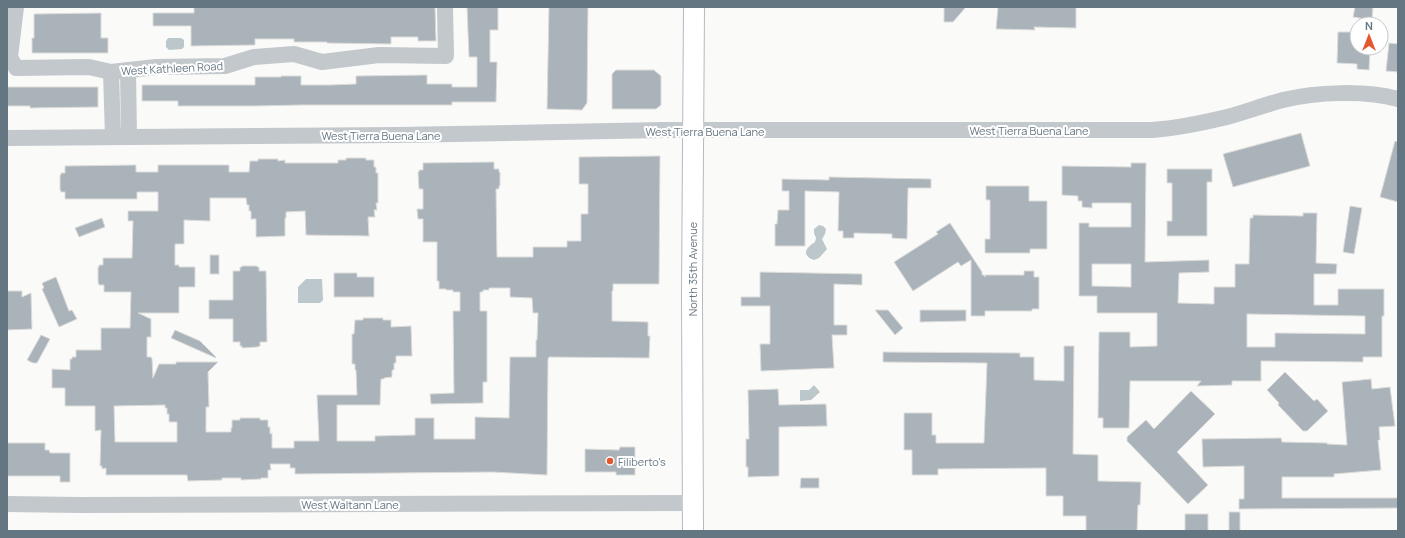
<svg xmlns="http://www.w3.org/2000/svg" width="1405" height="538" viewBox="0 0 1405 538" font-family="Manrope,sans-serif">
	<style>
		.water { fill: #bbc7cb }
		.building { fill: #aab3b9; stroke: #dcdcda; fill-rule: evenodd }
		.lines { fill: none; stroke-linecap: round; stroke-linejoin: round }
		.major-casing { stroke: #b5babe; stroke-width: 22 }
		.minor { stroke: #c3c8cc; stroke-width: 16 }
		.major { stroke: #fff; stroke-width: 20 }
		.poi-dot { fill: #e4572e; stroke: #fff; stroke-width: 1.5 }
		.labels { text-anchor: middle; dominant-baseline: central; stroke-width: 4; stroke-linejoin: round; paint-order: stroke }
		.street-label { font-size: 11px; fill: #657683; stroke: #fff }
		.poi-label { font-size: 11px; fill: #657683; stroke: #fff; text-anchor: start }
	</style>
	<rect width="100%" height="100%" fill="#fafaf8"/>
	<g class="water">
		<path d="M168,38H181L184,40V47L182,49L169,50L166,47V41Z"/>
		<path d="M819,225L823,226L826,229L825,234L822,239L827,249L819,258L814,260C800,255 807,247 815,242L816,238L814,233V229Z"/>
		<path d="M306,279H322L323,300L320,303H298V287Z"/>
		<path d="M814,385L820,392L811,400L800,401V390H809Z"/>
	</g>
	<g class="building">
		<path d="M194,7H435L436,41H418V37H391V44L327,43V42H294V39H255V45L191,46V26H153V13H194Z"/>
		<path d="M467,7H498V30H490V62H497L496,102H452V105H301L255,106H178V101H142V85H255V77H281V76H301V85H330L356,84V76L427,75V84H452V87H477V57H469Z"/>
		<path d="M549,7H588L587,103L582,110L547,109Z"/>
		<path d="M944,7H966L953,22H944Z"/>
		<path d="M998,7H1076V28L1034,27L1035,30L996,29Z"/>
		<path d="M1355,7H1373L1372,20L1353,17Z"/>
		<path d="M101,13V38H108V53H32V38H34V14Z"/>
		<path d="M1338,32H1357V48H1370L1369,70L1357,69V64L1337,63Z"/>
		<path d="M1389,43L1398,44V72L1386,71Z"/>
		<path d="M616,70H654L661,76V105L656,109H612V74Z"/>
		<path d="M7,87H98V107L30,108V106H7Z"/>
		<path d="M1301,133L1310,166L1233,187L1223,154Z"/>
		<path d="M1395,141L1398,142V202L1380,197Z"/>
		<path d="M660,156L659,284H613V291H612V321L648,322V336H650L649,358L549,357L548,359L547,475L492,472L295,474V468H290V464H270L271,470H268V478H261V479L241,480V478H222V480L188,481L187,475H106V468L102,469V466H100L101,430L95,431V406H65V388H52V369L70,370V359H72V357H76V350H101V328H130L131,292H104V285H99L98,282V267H99V265H103V258H132L133,221H128V211H158V192H137V199H65V192H61L60,189V175H61V173H65V166L136,165V172H158V165H229V172H249L250,161H258V159H278V161L285,160V163H338V160H346V158H366V160H374V167H376V173H378V203H376L377,210H374L375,217H368L369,236L306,235L305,211L286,212V218H285V236L256,237V219H251V211H249V205H247L246,198H210V221L184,220V244H175V265H179V267H195V287H179V313H138L151,319V337H147V357H151L152,359L153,378L159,364H176V362H218L208,372L209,407H206V432H231V428H232V420H240V418H260V420H268V427H270V434L272,433V448H294V441H319L317,395H357L356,370H355V364H352V334H354L355,320H363V318H383V320H391V327L411,326L412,356H396V363H394V370H392V377L384,378V379H381L380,405H337V441H375V436L415,435V418H434V439H475V417L509,418L510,357H536V340H537L538,313H533L532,298L510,297V288H489V290H483V292H480V311H487V382H483V403L431,404L430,394L454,393L453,311H460V292H453V290H446V289H439V281H437V242H423V219H418L417,209H423V189H419L418,172H419V170H423V163L494,162V169H499V172H500V186H499V189H496L497,257H533V247H567V241H581V214H588V184H579V157ZM165,405V408H167V414H169V422H177V442H115L114,406Z"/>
		<path d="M1131,163H1146L1145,262L1209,260V272L1179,273L1178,303L1214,304V287H1235V264H1249L1250,218H1253V215L1303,216V213H1317L1316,263L1337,264L1336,274H1314V305H1338V289H1384V316H1382V357H1363V362L1261,361V381H1232V385L1197,386L1201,381H1130L1129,428H1103V418H1098L1099,332H1130V347L1157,346V313H1097V296H1079V223H1089V227H1131V203H1092V208L1082,207V201H1078V196L1062,195V166L1131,167ZM1092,264H1131V287L1092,286ZM1247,314L1365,316V334L1275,333V347H1247Z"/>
		<path d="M1167,169H1212V182H1207V236H1167V221H1172V183H1167Z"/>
		<path d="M829,177L931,179V188H908L907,239L892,238V234L854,233V238H843V231H838L839,192L805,191V246H775V224H777L778,210H789V191H782V179L829,180Z"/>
		<path d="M986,186H1029V201H1047V249H1030V253H985V239H990V200H986Z"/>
		<path d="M1350,206L1362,208L1354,254L1343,252Z"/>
		<path d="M102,218L105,227L79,237L75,228Z"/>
		<path d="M950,223L982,272V275H984L985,277V275H1024V271H1034V277H1039V309H1032V311H985V316H971V260L961,266L958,262L913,291L894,262L938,234L936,232Z"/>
		<rect x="210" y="255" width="9" height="19"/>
		<path d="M242,266H257V267H259V271H266L267,342H260V346L257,347L242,348V346H240V342H233V319H209V300H233V271H240V267H242Z"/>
		<path d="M760,272L862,274V285L834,284V325H847V335H832L834,368L761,371L760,344H770V306H741V297H760Z"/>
		<path d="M334,273H357V277H374V297H334Z"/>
		<path d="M56,277L69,311L72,310L77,319L59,327L42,289L44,288L42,283Z"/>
		<path d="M7,291H22V297L31,293L32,329L7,330Z"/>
		<path d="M875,310H888L903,328L895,335Z"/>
		<path d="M920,310H966V321L920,322Z"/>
		<path d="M175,330L200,341L216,357V358L171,338Z"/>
		<path d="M41,335L50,339L37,363H33L27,360Z"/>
		<path d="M1064,346H1074L1073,454L1098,455V481L1141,482L1140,505H1138L1137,531H1086V516H1063V496H1046V468L938,469V475H912V450H904V413H932V435H936V443H984L987,363L883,362V352L1020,353V357H1034V380L1064,381Z"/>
		<path d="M1285,372L1314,401L1317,399L1328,411L1307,431H1303L1278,405L1279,403L1267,390Z"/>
		<path d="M1371,379L1372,389L1390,387L1395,426L1379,427L1380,440H1378L1381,470L1334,474V477H1282V498H1398V508L1239,509V499H1244V466L1203,467L1202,439L1281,438L1282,442L1327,443V444L1347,445L1342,382Z"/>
		<path d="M778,389L779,405L826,404L827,426L779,427V476L748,477V467H746V439H749L748,390Z"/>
		<path d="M1191,391L1215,414L1177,452L1208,485L1188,504L1127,441V437L1146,420L1154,429Z"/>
		<path d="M7,443H45V450H49L50,453H70V482H60V476H7Z"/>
		<path d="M620,447H635V475H616V472H585V449L619,450Z"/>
		<path d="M801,478H819V488H800Z"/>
		<rect x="1229" y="512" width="11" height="19"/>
		<rect x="1185" y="514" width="23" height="17"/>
	</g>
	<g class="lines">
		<g class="major-casing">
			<path id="major" d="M693,531L692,295L694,7"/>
		</g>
		<g class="minor">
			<path d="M16,7L10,57L16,68L89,67L111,72L156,67L225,66L254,57L294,54L322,62L379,55L446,56L445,7"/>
			<path d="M128,70L129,136"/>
			<path d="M111,72L113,137"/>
			<path d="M7,138L399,135L663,130H1152C1178,128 1202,123 1227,117C1246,112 1264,105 1283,100C1316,92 1365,90 1398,99"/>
			<path d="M7,504L79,505L693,503"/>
		</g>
		<use href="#major" class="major"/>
	</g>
	<circle class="poi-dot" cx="610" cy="461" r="4"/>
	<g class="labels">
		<g class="street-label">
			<text transform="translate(172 68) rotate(-3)">West Kathleen Road</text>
			<text x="1029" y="130">West Tierra Buena Lane</text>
			<text x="705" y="131">West Tierra Buena Lane</text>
			<text x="381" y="135">West Tierra Buena Lane</text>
			<text transform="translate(692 269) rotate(-90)">North 35th Avenue</text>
			<text x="350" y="504">West Waltann Lane</text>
		</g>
		<g class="poi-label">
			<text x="618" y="461">Filiberto's</text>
		</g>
	</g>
	<rect width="1405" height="538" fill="none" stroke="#657683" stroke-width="16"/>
	<g transform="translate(1369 36)"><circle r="19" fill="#ffffff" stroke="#c1c8cd"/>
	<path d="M0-3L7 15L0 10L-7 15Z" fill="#e4572e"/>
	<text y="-6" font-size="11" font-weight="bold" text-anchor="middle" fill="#657683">N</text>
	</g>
</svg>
